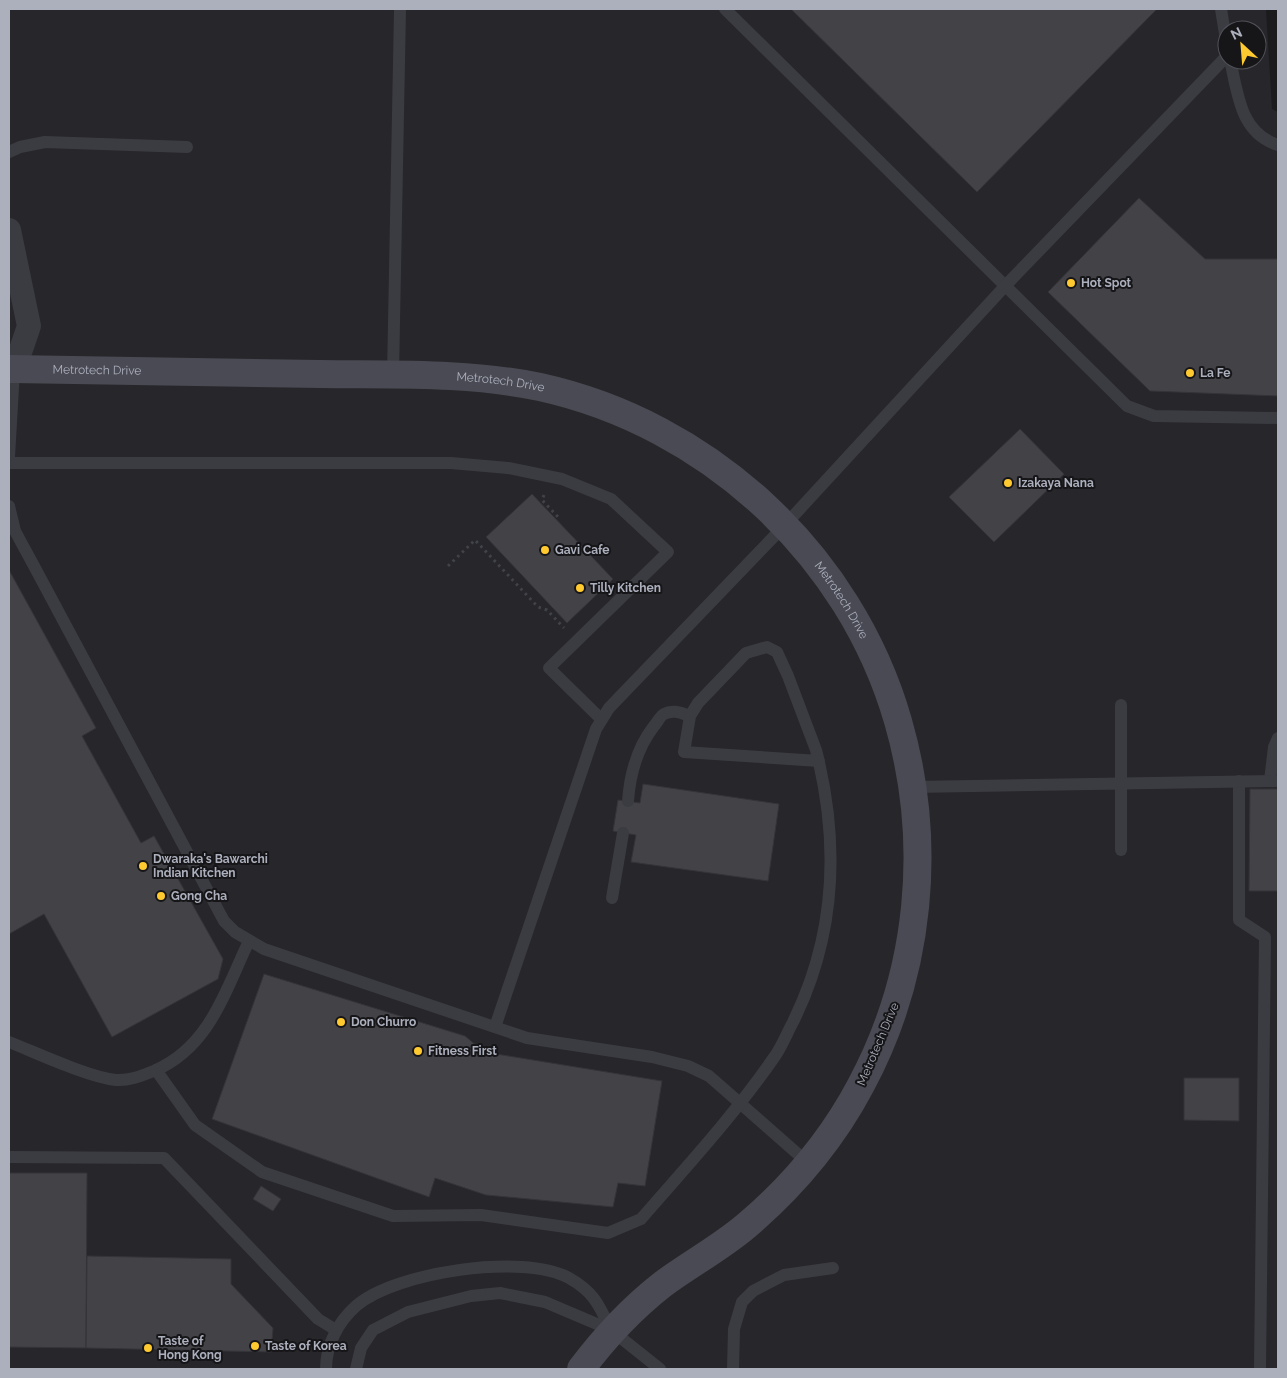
<svg xmlns="http://www.w3.org/2000/svg" width="1287" height="1378" viewBox="0 0 1287 1378" font-family="Raleway,sans-serif">
	<style>
		.built { fill: #27262a; fill-rule: evenodd }
		.building { fill: #424247; stroke: #353439 }
		.lines { fill: none; stroke-linecap: round; stroke-linejoin: round }
		.path { stroke: #41434a; stroke-width: 3; stroke-dasharray: 2.5 4; stroke-linecap: butt }
		.lane { stroke: #3b3c42; stroke-width: 12 }
		.street { stroke: #3b3c42; stroke-width: 24 }
		.secondary { stroke: #494a53; stroke-width: 28 }
		.poi-dot { fill: #ffca30; stroke: #161518; stroke-width: 2 }
		.labels { text-anchor: middle; dominant-baseline: central; stroke-width: 4; stroke-linejoin: round; paint-order: stroke }
		.poi-label { font-size: 12px; font-weight: bold; fill: #acb0bd; stroke: #161518; text-anchor: start }
		.street-label { font-size: 12px; fill: #acb0bd; stroke: #161518 }
	</style>
	<rect width="100%" height="100%" fill="#1b1a1d"/>
	<path class="built" d="M9,9H1266L1272,109L1278,112V1369H9ZM1227,30H1257V60H1227Z"/>
	<g class="building">
		<path d="M791,9H1157L977,192Z"/>
		<path d="M1139,198L1205,259H1278V396L1150,391L1048,292Z"/>
		<path d="M1020,429L1064,474L994,542L949,497Z"/>
		<path d="M532,494L613,579L567,623L486,537Z"/>
		<path d="M9,570L96,728L82,736L141,843L154,836L223,959L218,979L112,1037L44,914L9,934Z"/>
		<path d="M643,784L779,804L768,881L631,862L636,835L613,831L618,800L640,803Z"/>
		<path d="M1250,789H1278V891H1249Z"/>
		<path d="M264,974L465,1036L484,1052L662,1081L645,1186L618,1183L613,1207L486,1195L435,1178L429,1197L212,1119Z"/>
		<path d="M1184,1078H1239V1121L1184,1120Z"/>
		<path d="M9,1173H87L86,1348L9,1347Z"/>
		<path d="M261,1186L281,1199L273,1211L253,1199Z"/>
		<path d="M87,1256L231,1259V1284L273,1328L271,1352L86,1348Z"/>
	</g>
	<g class="lines">
		<g class="path">
			<path d="M544,495L542,500L558,517L556,519"/>
			<path d="M448,566L475,540L538,607L547,610L564,628"/>
		</g>
		<g class="lane">
			<path d="M725,9L1127,406L1154,416L1278,418"/>
			<path d="M1221,9L1227,46"/>
			<path d="M1230,60C1238,94 1240,133 1278,145"/>
			<path d="M9,152L20,147L45,142L187,147"/>
			<path d="M393,375L400,9"/>
			<path d="M9,457L14,370"/>
			<path d="M9,463H451L508,468L562,479L611,499L668,552L549,668L601,719"/>
			<path d="M9,506L15,531L34,566L224,921L235,932L264,949L527,1038L652,1057L688,1066L709,1076L808,1163"/>
			<path d="M1121,705V850"/>
			<path d="M1239,781V920L1265,937L1260,1369"/>
			<path d="M1270,781L1274,747L1278,738"/>
			<path d="M913,787L1278,781"/>
			<path d="M628,801C630,773 637,748 654,726C657,723 660,716 664,714C673,709 681,713 690,716"/>
			<path d="M612,898L623,833"/>
			<path d="M495,1027L596,729L609,708L785,525L1006,285L1227,56"/>
			<path d="M9,1042C37,1053 88,1077 116,1080C131,1081 143,1075 156,1070C210,1046 225,991 249,941"/>
			<path d="M156,1070L195,1125L262,1172L393,1216L481,1215L608,1233L641,1219C687,1166 736,1113 775,1056C782,1046 787,1033 793,1022C836,935 840,844 816,750L788,676L777,652L767,647L746,653L698,703L690,716L684,752L819,761"/>
			<path d="M9,1157L164,1158L318,1319L336,1330"/>
			<path d="M326,1369C326,1345 338,1322 356,1306C395,1272 523,1253 569,1278C594,1292 599,1305 611,1330"/>
			<path d="M356,1369L361,1348L373,1330L408,1312L471,1296L500,1293L545,1302L611,1330L660,1369"/>
			<path d="M733,1369L734,1329L742,1302L753,1291L784,1275L833,1268"/>
		</g>
		<path class="street" d="M9,230L29,326L14,370"/>
		<path class="secondary" id="s1" d="M9,369C113,370 217,372 320,374C393,375 468,372 540,387C708,424 850,554 898,721C933,842 921,973 861,1085C833,1138 792,1187 746,1226C720,1248 690,1264 663,1284C631,1309 605,1337 581,1369"/>
	</g>
	<g class="poi-dot">
		<circle cx="1071" cy="283" r="5"/>
		<circle cx="1190" cy="373" r="5"/>
		<circle cx="1008" cy="483" r="5"/>
		<circle cx="545" cy="550" r="5"/>
		<circle cx="580" cy="588" r="5"/>
		<circle cx="143" cy="866" r="5"/>
		<circle cx="161" cy="896" r="5"/>
		<circle cx="341" cy="1022" r="5"/>
		<circle cx="418" cy="1051" r="5"/>
		<circle cx="255" cy="1346" r="5"/>
		<circle cx="148" cy="1348" r="5"/>
	</g>
	<g class="labels">
		<g class="poi-label">
			<text x="1081" y="283">Hot Spot</text>
			<text x="1200" y="373">La Fe</text>
			<text x="1018" y="483">Izakaya Nana</text>
			<text x="555" y="550">Gavi Cafe</text>
			<text x="590" y="588">Tilly Kitchen</text>
			<text x="153" y="859">Dwaraka's Bawarchi<tspan x="153" dy="14">Indian Kitchen</tspan></text>
			<text x="171" y="896">Gong Cha</text>
			<text x="351" y="1022">Don Churro</text>
			<text x="428" y="1051">Fitness First</text>
			<text x="158" y="1341">Taste of<tspan x="158" dy="14">Hong Kong</tspan></text>
			<text x="265" y="1346">Taste of Korea</text>
		</g>
		<g class="street-label">
			<text stroke="none"><textPath href="#s1" startOffset="88">Metrotech Drive</textPath></text>
			<text stroke="none"><textPath href="#s1" startOffset="492">Metrotech Drive</textPath></text>
			<text stroke="none"><textPath href="#s1" startOffset="911">Metrotech Drive</textPath></text>
			<text transform="translate(878 1044) rotate(-67)">Metrotech Drive</text>
		</g>
	</g>
	<rect width="1287" height="1378" fill="none" stroke="#acb0bd" stroke-width="20"/>
	<g transform="translate(1242 45) rotate(334)"><circle r="24" fill="#161518" stroke="#52535a"/>
	<path d="M0-4L9 19L0 12L-9 19Z" fill="#ffca30"/>
	<text y="-8" font-size="14" font-weight="bold" text-anchor="middle" fill="#acb0bd">N</text>
	</g>
</svg>
